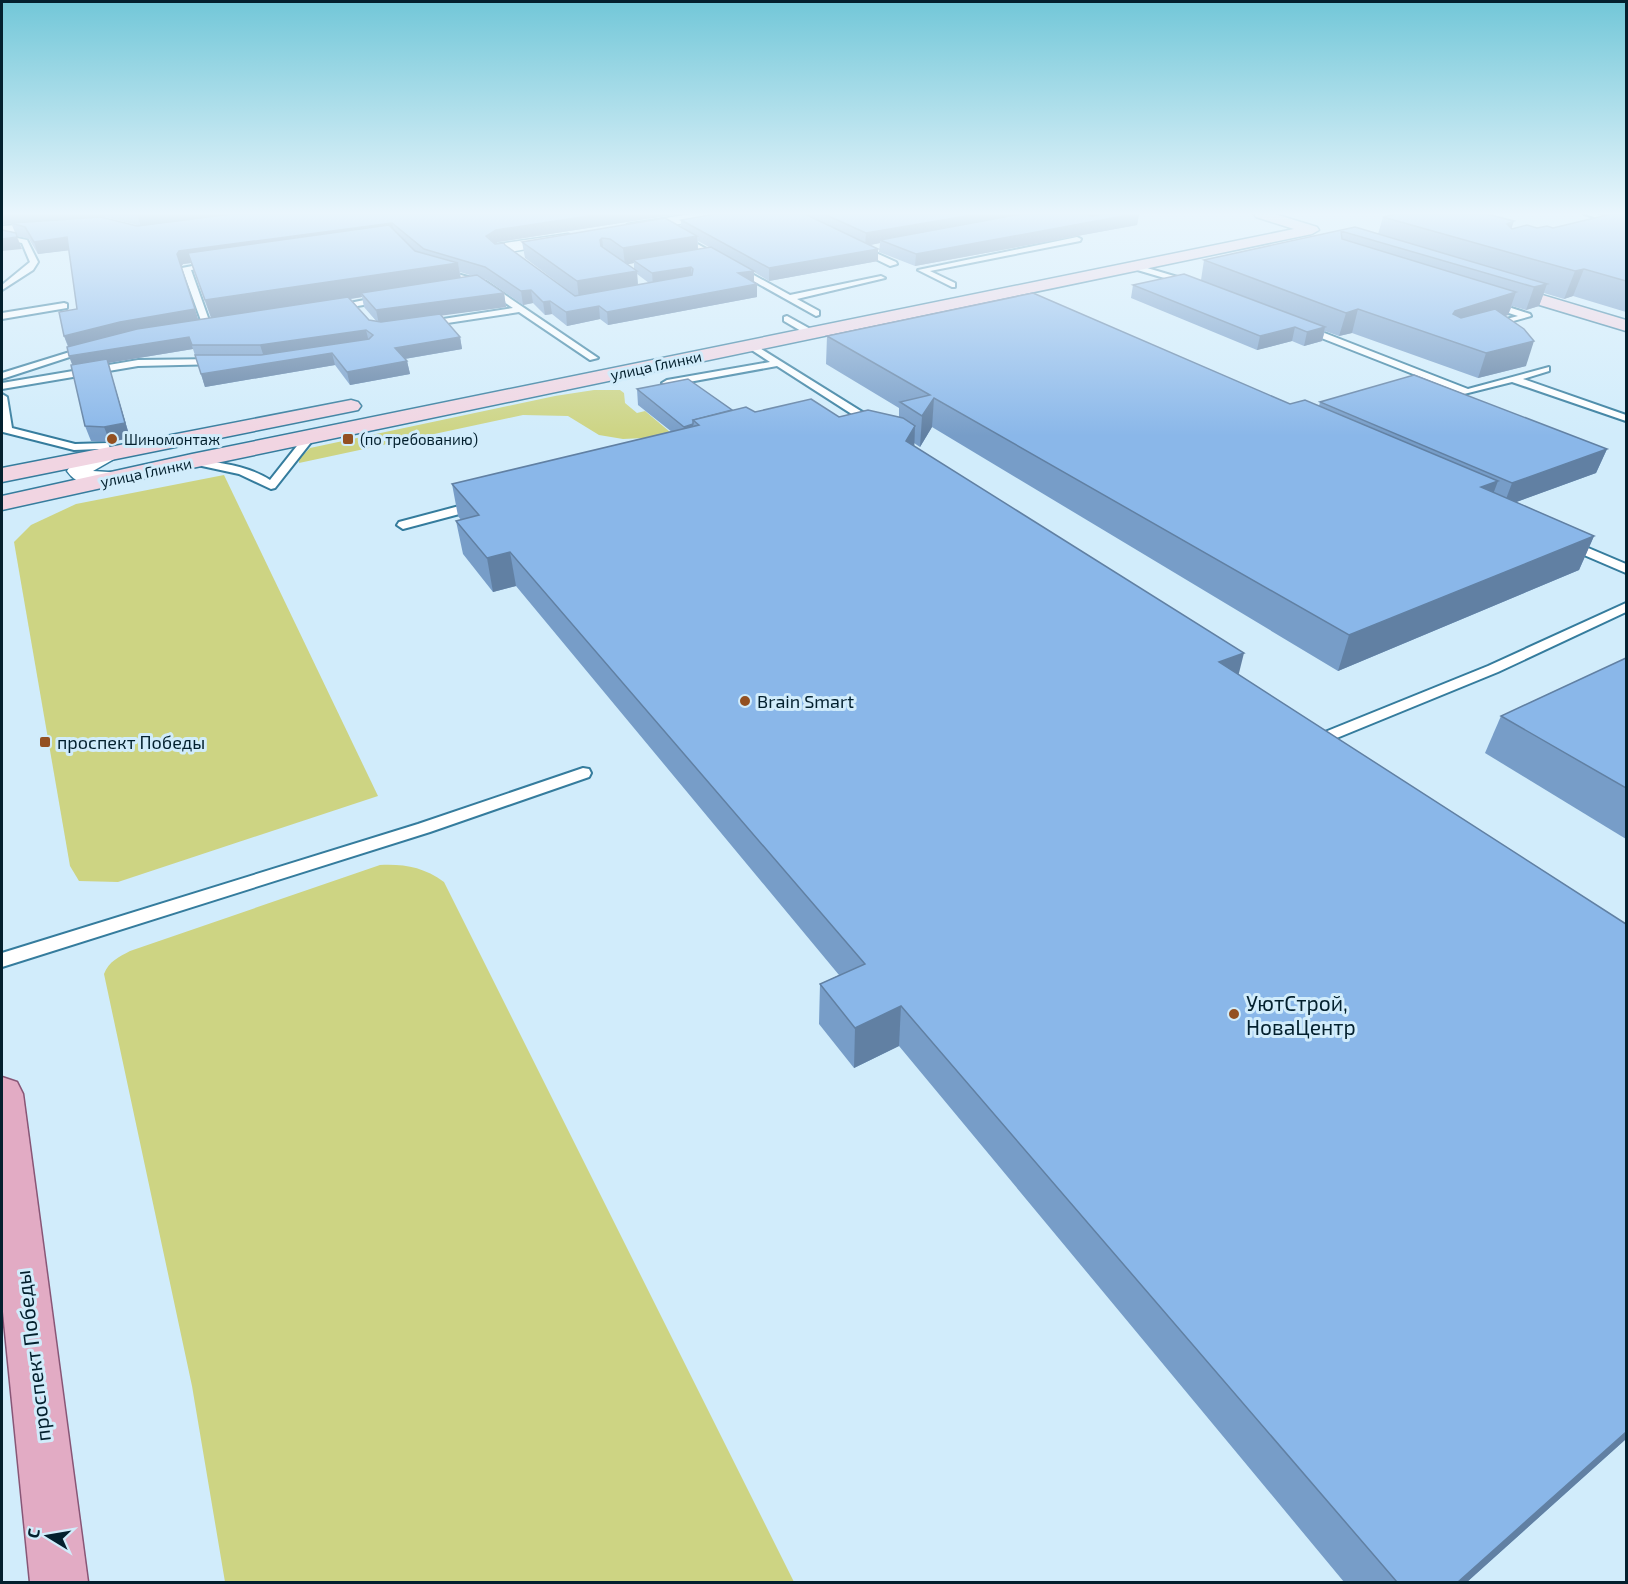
<svg xmlns="http://www.w3.org/2000/svg" width="1628" height="1584" viewBox="0 0 1628 1584" font-family="'Exo 2',sans-serif">
	<style>
		.green { fill: #cdd483 }
		.lines { fill: none; stroke-linecap: round; stroke-linejoin: round }
		.lane-casing { stroke: #357c9d; stroke-width: 4 }
		.street-casing { stroke: #357c9d; stroke-width: 3 }
		.secondary-casing { stroke: #357c9d; stroke-width: 3 }
		.primary-casing { stroke: #885676; stroke-width: 3 }
		.lane { fill: #fff; fill-rule: evenodd }
		.street { fill: #fff; fill-rule: evenodd }
		.secondary { fill: #f1d5e2; fill-rule: evenodd }
		.primary { fill: #e2abc4; fill-rule: evenodd }
		.wall { fill: #779dc8; fill-rule: evenodd }
		.shaded-wall { fill: #6180a3 }
		.building { fill: #8ab7e9; stroke: #6180a3; stroke-width: 1.5 }
		.poi-dot { fill: #935021; stroke: #d1ecfb; stroke-width: 2 }
		.labels { text-anchor: middle; dominant-baseline: central; stroke-width: 6; stroke-linejoin: round; paint-order: stroke }
		.far-street-label { font-size: 15px; fill: #03202e; stroke: #d1ecfb }
		.far-poi-label { font-size: 15px; fill: #03202e; stroke: #d1ecfb; text-anchor: start }
		.poi-label { font-size: 18px; fill: #03202e; stroke: #d1ecfb; text-anchor: start }
		.near-poi-label { font-size: 21px; fill: #03202e; stroke: #d1ecfb; text-anchor: start }
		.near-street-label { font-size: 21px; fill: #03202e; stroke: #d1ecfb }
	</style>
	<rect width="100%" height="100%" fill="#d1ecfb"/>
	<g class="green">
		<path d="M594,390H620L624,393L625,403L637,413L645,411L670,432L644,438L623,439L599,435L568,416L523,415L299,463V459L310,448L555,396Z"/>
		<path d="M224,475L378,796L118,882L79,881L70,866L14,542L31,525L76,504Z"/>
		<path d="M380,865C405,864 423,867 444,882L794,1582H225L192,1386L104,974C109,961 119,957 130,951Z"/>
	</g>
	<g class="lines">
		<g class="lane-casing">
			<g id="lane">
				<path d="M1584,214H1596L1626,222V226Z"/>
				<path d="M2,235L27,240L38,262L33,270L2,290V285L30,262L22,243L2,239Z"/>
				<path d="M681,235L790,295L881,276L885,278L797,299L819,311V315L816,316L678,239L677,237Z"/>
				<path d="M1077,237L1081,239L1080,241L930,271L955,283V287H952L918,270Z"/>
				<path d="M858,245L896,262L897,264L890,266L855,249L854,247Z"/>
				<path d="M213,262H216V266L191,270L211,326L207,329L203,326L182,268Z"/>
				<path d="M1137,265L1191,281L1192,283L1188,285L1134,269L1133,267Z"/>
				<path d="M439,269L486,282L598,358L590,360L519,312L421,327V323L424,322L513,308L480,286L436,273L435,271Z"/>
				<path d="M385,296L389,299L388,301L333,310L329,307Z"/>
				<path d="M1490,301L1530,314L1531,316L1488,328V324L1518,316L1487,306V302Z"/>
				<path d="M64,303L67,304V308L2,319V313Z"/>
				<path d="M787,316L814,331L816,333L808,335L784,321V317Z"/>
				<path d="M1304,325L1468,389L1549,367V371L1523,379L1626,415V421L1512,382L1464,394L1301,330L1300,328Z"/>
				<path d="M750,342L880,423L881,425L872,427L777,366L667,386L662,383L667,380L770,362L747,347V343Z"/>
				<path d="M86,347L94,349L2,379V373Z"/>
				<path d="M218,359L223,362L221,364L138,366L2,389V383L138,360Z"/>
				<path d="M2,394L7,397L12,428L75,444L108,443L112,454L106,457L102,456L99,449L74,450L3,432Z"/>
				<path d="M321,432L325,433V437L312,441L275,488L271,489L239,474L188,463L186,461L192,458C218,463 247,465 270,480L304,437Z"/>
				<path d="M478,501L482,502V508L403,529L397,525L399,522Z"/>
				<path d="M1567,539L1626,564V573L1563,546L1561,543L1563,540Z"/>
				<path d="M1626,603V612L1498,672L1322,744L1316,746L1308,741L1310,738L1488,666Z"/>
				<path d="M583,768L589,769L591,773L589,777L430,832L2,967V953L418,824Z"/>
			</g>
		</g>
		<g class="street-casing">
			<g id="street">
				<path d="M691,214H725L718,218L628,232L621,228L628,224Z"/>
				<path d="M57,222L64,226L62,229L2,234V226Z"/>
				<path d="M568,234L573,235L575,238L573,241L498,254L490,249L498,244Z"/>
				<path d="M106,447L114,449L117,454L114,459L93,471L124,473L127,478L124,483C105,488 79,489 67,471C74,460 93,451 106,447Z"/>
			</g>
		</g>
		<g class="secondary-casing">
			<g id="secondary">
				<path d="M1254,214H1275L1317,227L1319,230L1312,234L192,468L2,510V496L192,454L1294,229L1256,217Z"/>
				<path d="M1499,282L1626,320V331L1493,291L1491,287L1493,283Z"/>
				<path d="M351,400L358,402L361,406L358,410L2,482V468Z"/>
			</g>
		</g>
		<g class="primary-casing">
			<path id="primary" d="M2,1077L17,1082L23,1094L88,1582H30L2,1302Z"/>
		</g>
		<use href="#lane" class="lane"/>
		<use href="#street" class="street"/>
		<use href="#secondary" class="secondary"/>
		<use href="#primary" class="primary"/>
	</g>
	<g class="wall">
		<path d="M2,214H228L141,226L105,217L2,224Z"/>
		<path d="M232,214H678L498,242L495,244L505,245L574,295L525,258L522,242L681,227V220L715,214H1139L1137,225L915,266L879,252L880,243L870,245L878,249V261L769,281L754,272V282L757,284V297L608,325L600,319L567,326L552,314L545,315L533,303L523,305L487,280L483,279L504,293L506,307L441,315L460,337L462,349L405,359L407,361L410,374L350,385L335,365L205,387L193,349L108,363L130,438L110,442L91,441L85,426L72,364L69,356L68,347L64,336L77,309L69,250L38,254L29,239L17,236L22,249L11,223L137,226ZM698,241L709,247L698,249ZM191,263L194,272L211,318L198,320L181,266L183,264ZM634,263V269L627,264ZM460,272L473,276L461,278ZM637,274L649,283L638,285ZM362,297L364,307L377,322L369,320L351,299Z"/>
		<path d="M1626,214V312L1573,296L1564,299L1544,293L1539,306L1526,310L1512,306L1508,315L1505,316L1526,366L1478,378L1352,333L1339,336L1325,331L1322,341L1304,346L1292,341L1257,350L1131,298L1133,285L1201,280L1204,260L1355,227L1378,234L1383,217L1511,228H1553Z"/>
		<path d="M827,336L1290,404L1319,406L1320,402L1607,449L1596,473L1516,502L1594,536L1579,570L1338,671L932,427L920,447L914,443V446L1238,675L1626,1439L1467,1582H1344L899,1046L854,1068L819,1024L820,984L839,975L516,586L493,592L463,554L456,521L461,520L458,516L452,484L672,432L638,405L637,389L732,410L839,417H899V408L826,364Z"/>
		<path d="M1626,658V839L1485,753L1501,716Z"/>
	</g>
	<g class="shaded-wall">
		<path d="M2,214H104L105,217L2,224Z"/>
		<path d="M137,214H228L141,226Z"/>
		<path d="M601,214H678L498,242L488,248L486,236L496,230Z"/>
		<path d="M978,214H1043L880,240V243L865,246L866,233Z"/>
		<path d="M1134,214H1139L1137,225L915,266L916,254Z"/>
		<path d="M1514,221L1505,247L1498,250L1507,224Z"/>
		<path d="M392,223L395,235L188,253L191,263L183,264L181,267L177,254L179,251Z"/>
		<path d="M697,236L698,253L633,260L634,263L625,265L623,248Z"/>
		<path d="M17,237L22,249L2,251V239Z"/>
		<path d="M67,237L72,250L38,254L34,242Z"/>
		<path d="M602,238L604,255L602,257L600,240Z"/>
		<path d="M878,249V261L769,281V268Z"/>
		<path d="M458,263L461,282L361,293L362,297L212,320L205,300Z"/>
		<path d="M691,267L692,280L653,286L652,273Z"/>
		<path d="M1584,269L1573,296L1564,299L1575,271Z"/>
		<path d="M637,271L638,289L579,299L577,281Z"/>
		<path d="M754,271V284L738,273Z"/>
		<path d="M757,284V297L608,325L607,312Z"/>
		<path d="M1547,284L1539,306L1526,310L1534,287Z"/>
		<path d="M531,290L533,303L523,305L521,291Z"/>
		<path d="M1516,292L1508,315L1447,335L1455,311Z"/>
		<path d="M504,293L506,307L379,324L376,310Z"/>
		<path d="M550,301L552,314L545,315L543,302Z"/>
		<path d="M599,306L600,319L567,326L566,312Z"/>
		<path d="M195,309L199,322L70,350L64,336L120,322Z"/>
		<path d="M1358,309L1352,333L1339,336L1346,313Z"/>
		<path d="M1295,327L1292,341L1257,350L1260,336Z"/>
		<path d="M1325,327L1322,341L1304,346L1307,332Z"/>
		<path d="M366,330L369,342L264,357L260,345Z"/>
		<path d="M189,337L193,349L108,363L130,438L110,442L104,427L74,369L69,356Z"/>
		<path d="M460,337L462,349L398,360L395,348Z"/>
		<path d="M1534,341L1526,366L1478,378L1486,353Z"/>
		<path d="M332,353L335,365L205,387L201,374Z"/>
		<path d="M407,361L410,374L350,385L347,372Z"/>
		<path d="M934,398L932,427L920,447L922,416Z"/>
		<path d="M693,424L694,440L685,443L684,427Z"/>
		<path d="M915,426L914,457L906,441Z"/>
		<path d="M1607,449L1596,473L1503,507L1512,483Z"/>
		<path d="M1498,481L1486,513L1481,487Z"/>
		<path d="M1594,536L1579,570L1338,671L1349,635Z"/>
		<path d="M510,552L516,586L493,592L487,558Z"/>
		<path d="M1244,653L1235,689L1219,662Z"/>
		<path d="M901,1006L899,1046L854,1068L855,1028Z"/>
		<path d="M1626,1432V1439L1467,1582H1458Z"/>
	</g>
	<g class="building">
		<path d="M232,214H601L496,230L486,236L495,244L504,243L505,245L575,296L692,275L693,269L691,267L652,273L633,260L711,247L754,271L738,273L757,284L607,312L599,306L566,312L550,301L543,302L531,290L521,291L485,267L424,249L392,223L179,251L177,254L195,309L120,322L64,336L59,312L77,309L67,237L34,242L25,227L11,223L101,217L137,226Z"/>
		<path d="M715,214H805L878,249L769,268L681,220Z"/>
		<path d="M824,214H978L866,233Z"/>
		<path d="M1021,214H1087L1093,216L1101,214H1134L916,254L880,240Z"/>
		<path d="M1396,214H1487L1514,221L1507,224L1512,229L1527,225L1537,228L1547,226L1553,228L1611,214H1626V281L1584,269L1575,271L1383,217Z"/>
		<path d="M665,218L697,236L623,248L610,239L602,238L600,240L601,246L637,271L577,281L522,242Z"/>
		<path d="M389,225L415,251L458,263L205,300L188,253Z"/>
		<path d="M1355,227L1547,284L1534,287L1341,231L1342,239L1516,292L1455,311L1453,314L1461,318L1495,309L1524,329L1534,341L1486,353L1358,309L1346,313L1204,260Z"/>
		<path d="M2,230L16,233L17,237L2,239Z"/>
		<path d="M1184,274L1325,327L1307,332L1295,327L1260,336L1133,285Z"/>
		<path d="M477,275L504,293L376,310L361,293Z"/>
		<path d="M1033,293L1290,404L1305,400L1498,481L1481,487L1594,536L1349,635L934,398L922,416L900,402L930,395L827,336Z"/>
		<path d="M348,297L369,320L381,322L440,314L460,337L395,348L407,361L347,372L332,353L201,374L195,355H261L369,339L373,335L366,330L260,345H192L189,337L69,356L67,347L137,329Z"/>
		<path d="M107,359L125,423L104,427L85,426L71,365Z"/>
		<path d="M1414,375L1607,449L1512,483L1320,402Z"/>
		<path d="M688,379L732,410L693,420V424L684,427L637,389Z"/>
		<path d="M811,399L839,417L868,410L903,418L915,426L906,441L1244,653L1219,662L1626,924V1432L1458,1582H1397L901,1006L855,1028L820,984L865,964L510,552L487,558L456,521L479,515L452,484L699,425L693,420L746,407L755,412Z"/>
		<path d="M1626,658V788L1501,716Z"/>
	</g>
	<linearGradient id="sky" x2="0" y2="1"><stop stop-color="#72c7d8"/><stop offset="0.49" stop-color="#eaf6fd"/><stop offset="1" stop-color="#eaf6fd" stop-opacity="0"/></linearGradient>
	<rect width="1628" height="436" fill="url(#sky)"/>
	<g class="poi-dot">
		<circle cx="112" cy="439" r="6"/>
		<rect x="342" y="433" width="12" height="12" rx="3"/>
		<circle cx="745" cy="701" r="6"/>
		<rect x="39" y="736" width="12" height="12" rx="3"/>
		<circle cx="1234" cy="1014" r="6"/>
	</g>
	<g class="labels">
		<g class="far-street-label">
			<text transform="translate(656 365) rotate(-12)">улица Глинки</text>
			<text transform="translate(146 472) rotate(-12)">улица Глинки</text>
		</g>
		<g class="far-poi-label">
			<text x="124" y="439">Шиномонтаж</text>
			<text x="360" y="439">(по требованию)</text>
		</g>
		<g class="poi-label">
			<text x="757" y="701">Brain Smart</text>
			<text x="57" y="742">проспект Победы</text>
		</g>
		<g class="near-poi-label">
			<text x="1246" y="1002">УютСтрой,<tspan x="1246" dy="24">НоваЦентр</tspan></text>
		</g>
		<g class="near-street-label">
			<text transform="translate(32 1356) rotate(-97)">проспект Победы</text>
		</g>
	</g>
	<rect width="1628" height="1584" fill="none" stroke="#03202e" stroke-width="6"/>
	<g transform="translate(48 1536) rotate(281)" stroke="#d1ecfb" stroke-width="4.5" paint-order="stroke">
	<path d="M0-4.5L10 22L0 15L-10 22Z" fill="#03202e"/>
	<text y="-9" font-size="16" font-weight="bold" text-anchor="middle" fill="#03202e">С</text>
	</g>
</svg>
